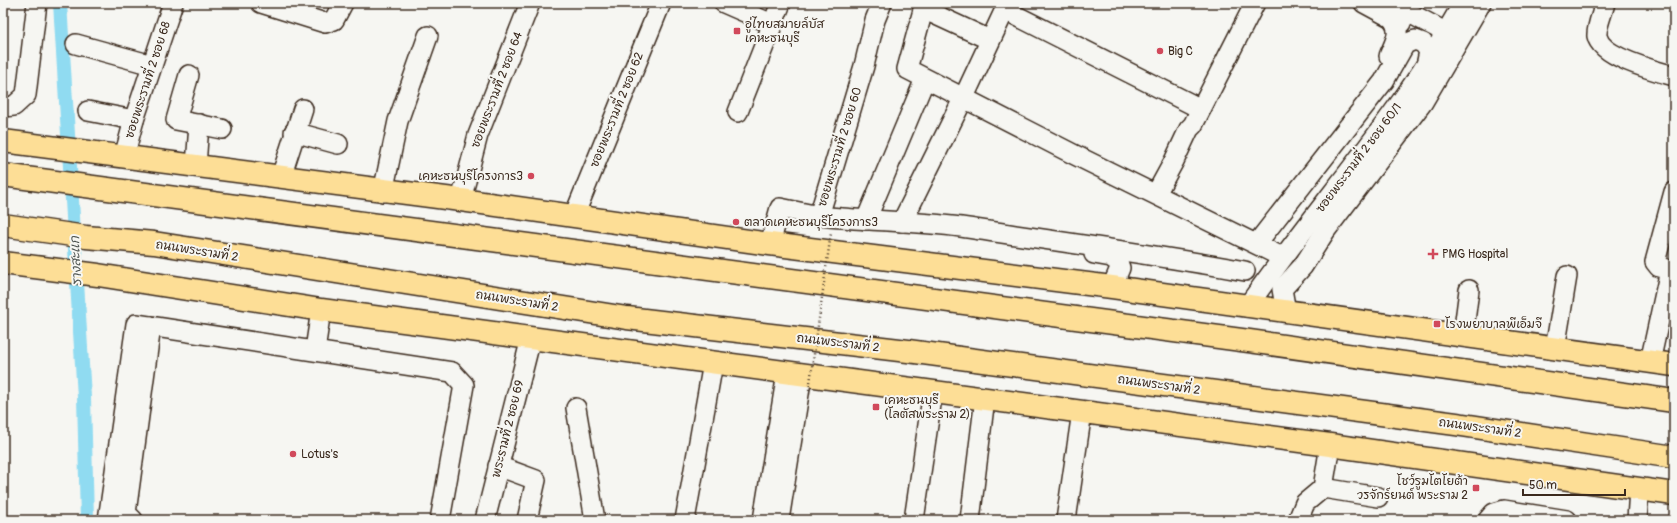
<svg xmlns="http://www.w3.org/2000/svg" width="1677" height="523" viewBox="0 0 1677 523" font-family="Pangolin,'Playpen Sans Thai',sans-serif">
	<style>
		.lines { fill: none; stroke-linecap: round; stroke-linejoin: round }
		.canal { stroke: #90dbf1; stroke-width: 14 }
		.minor-casing { stroke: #3b2a1e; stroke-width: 22 }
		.major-casing { stroke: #3b2a1e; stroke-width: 25 }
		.highway-casing { stroke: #3b2a1e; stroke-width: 25 }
		.minor { stroke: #f6f6f2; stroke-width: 19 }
		.major { stroke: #fdde96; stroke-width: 22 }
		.highway { stroke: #fdde96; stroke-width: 22 }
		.path-bridge { stroke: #3b2a1e; stroke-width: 2.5; stroke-dasharray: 1 3; stroke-linecap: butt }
		.poi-dot { fill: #d1495b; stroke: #f6f6f2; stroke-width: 1.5 }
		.labels { text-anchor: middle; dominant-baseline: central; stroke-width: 4; stroke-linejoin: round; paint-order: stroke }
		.poi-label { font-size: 12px; fill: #3b2a1e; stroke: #f6f6f2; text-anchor: start }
		.street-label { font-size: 12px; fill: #3b2a1e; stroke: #f6f6f2 }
		.water-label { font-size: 13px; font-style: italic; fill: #505653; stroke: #f6f6f2 }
	</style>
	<rect width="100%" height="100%" fill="#f6f6f2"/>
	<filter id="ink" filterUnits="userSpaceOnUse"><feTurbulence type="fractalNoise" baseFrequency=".025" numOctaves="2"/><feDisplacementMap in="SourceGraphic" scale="8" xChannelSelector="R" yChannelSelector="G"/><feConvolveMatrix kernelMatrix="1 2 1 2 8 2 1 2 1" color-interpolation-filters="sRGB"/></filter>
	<g filter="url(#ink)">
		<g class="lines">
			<path class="canal" d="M60,3L84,397L87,520"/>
			<g class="minor-casing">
				<g id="minor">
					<path d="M261,3L325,23L334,20L343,3"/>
					<path d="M724,3L772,24"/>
					<path d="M925,3L907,69L1073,154L1282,257"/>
					<path d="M1364,3L1401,23"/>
					<path d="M1605,3C1603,12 1596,27 1597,36C1601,57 1656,71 1674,76"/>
					<path d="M1387,6L1402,9L1445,32"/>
					<path d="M923,9L990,40"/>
					<path d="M1005,10L1201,109"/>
					<path d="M76,44L152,65"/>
					<path d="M1389,56C1395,41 1403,31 1391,17"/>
					<path d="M189,75L176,120L222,129"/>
					<path d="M3,107L14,106L26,95L37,3"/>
					<path d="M88,111L134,120"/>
					<path d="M738,112L781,3"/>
					<path d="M294,132L338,144"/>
					<path d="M124,157L134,120L173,3"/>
					<path d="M196,166L199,124"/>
					<path d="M281,177L303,109"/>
					<path d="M383,192L398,121L428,36"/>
					<path d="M1156,194L1174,161L1189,129L1193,125L1255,3"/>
					<path d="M461,200L478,135L530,3"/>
					<path d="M574,216L661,3"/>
					<path d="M819,216C866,221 914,221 961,227C1056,241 1151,254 1245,271"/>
					<path d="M866,220L925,79"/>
					<path d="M902,222L964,97L1008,3"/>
					<path d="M1257,243L1384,81L1405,44L1415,40L1423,43L1429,51L1427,61"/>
					<path d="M770,244L780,208L819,216L864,66L875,20L882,3"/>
					<path d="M1094,254L1111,257L1118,262L1120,268L1112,287"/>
					<path d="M1247,307C1298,234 1356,166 1407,93C1427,65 1446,33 1463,3"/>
					<path d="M1286,312L1282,289L1303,266L1326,230L1423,102L1481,3"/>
					<path d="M1463,336L1469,290"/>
					<path d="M1555,349L1567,276"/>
					<path d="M315,350L321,310"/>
					<path d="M1650,362L1670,270L1659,267L1655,262L1674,192"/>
					<path d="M576,408L595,520"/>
					<path d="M498,466L536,480L527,520"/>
					<path d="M1323,488L1378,497"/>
					<path d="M108,520L136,324L452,372L464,385L440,520"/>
					<path d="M133,520L126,513L151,326"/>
					<path d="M485,520L531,338"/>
					<path d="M685,520L713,363"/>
					<path d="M763,520L787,373"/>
					<path d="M779,520L802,375"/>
					<path d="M914,520L933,391"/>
					<path d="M970,520L985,398"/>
					<path d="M1066,520L1082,412"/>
					<path d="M1298,520L1305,503L1323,488L1330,445"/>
					<path d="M1488,520L1494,513L1504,510L1567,520"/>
					<path d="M1637,520L1639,489"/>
				</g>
			</g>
			<g class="major-casing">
				<g id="major">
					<path d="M3,141L461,200L770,244L1112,287L1674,365"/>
					<path d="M3,263L98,275L321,310L1330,445L1674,494"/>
				</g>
			</g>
			<g class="highway-casing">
				<g id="highway">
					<path d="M3,175L1249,341L1674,401"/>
					<path d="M3,225L86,237L154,243L627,318L908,351L1456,424L1674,457"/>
				</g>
			</g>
			<use href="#minor" class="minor"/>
			<use href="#major" class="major"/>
			<use href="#highway" class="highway"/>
			<path class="path-bridge" d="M809,390L831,233"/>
		</g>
	</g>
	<g class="poi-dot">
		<rect x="733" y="27" width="8" height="8" rx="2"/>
		<circle cx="1160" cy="51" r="4"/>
		<circle cx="531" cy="176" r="4"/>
		<circle cx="736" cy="222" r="4"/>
		<path d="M1431 248h4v4h4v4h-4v4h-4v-4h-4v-4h4z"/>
		<rect x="1433" y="320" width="8" height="8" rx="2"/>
		<rect x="872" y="403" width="8" height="8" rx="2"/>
		<circle cx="293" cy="454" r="4"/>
		<rect x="1472" y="484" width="8" height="8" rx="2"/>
	</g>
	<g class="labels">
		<g class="poi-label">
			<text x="745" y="24">อู่ไทยสมายล์บัส<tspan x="745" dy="14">เคหะธนบุรี</tspan></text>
			<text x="1168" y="51">Big C</text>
			<text x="523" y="176" text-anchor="end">เคหะธนบุรีโครงการ3</text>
			<text x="744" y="222">ตลาดเคหะธนบุรีโครงการ3</text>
			<text x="1442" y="254">PMG Hospital</text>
			<text x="1445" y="324">โรงพยาบาลพีเอ็มจี</text>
			<text x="884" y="400">เคหะธนบุรี<tspan x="884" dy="14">(โลตัสพระราม 2)</tspan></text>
			<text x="301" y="454">Lotus's</text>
			<text x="1468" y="481" text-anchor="end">โชว์รูมโตโยต้า<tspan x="1468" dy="14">วรจักร์ยนต์ พระราม 2</tspan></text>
		</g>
		<g class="street-label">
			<text transform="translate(148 80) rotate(-72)">ซอยพระรามที่ 2 ซอย 68</text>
			<text transform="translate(497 90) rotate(-69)">ซอยพระรามที่ 2 ซอย 64</text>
			<text transform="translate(617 110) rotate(-68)">ซอยพระรามที่ 2 ซอย 62</text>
			<text transform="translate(840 147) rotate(-73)">ซอยพระรามที่ 2 ซอย 60</text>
			<text transform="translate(1359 158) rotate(-53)">ซอยพระรามที่ 2 ซอย 60/1</text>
			<text transform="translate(197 251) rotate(9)">ถนนพระรามที่ 2</text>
			<text transform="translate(517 301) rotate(9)">ถนนพระรามที่ 2</text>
			<text transform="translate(838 343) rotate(7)">ถนนพระรามที่ 2</text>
			<text transform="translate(1159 385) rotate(8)">ถนนพระรามที่ 2</text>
			<text transform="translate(1480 428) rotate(8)">ถนนพระรามที่ 2</text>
			<text transform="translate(508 429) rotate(-76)">พระรามที่ 2 ซอย 69</text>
		</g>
		<g class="water-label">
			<text transform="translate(76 261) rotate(-93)">รางสะแก</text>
		</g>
	</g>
	<rect width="1677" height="523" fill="none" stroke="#f6f6f2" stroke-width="16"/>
	<rect x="8" y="8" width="1661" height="507" fill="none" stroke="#3b2a1e" stroke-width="1.5" filter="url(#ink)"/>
	<path d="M1523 489v6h102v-6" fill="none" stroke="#3b2a1e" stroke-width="2"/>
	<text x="1529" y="489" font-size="12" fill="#3b2a1e" stroke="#f6f6f2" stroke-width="3" paint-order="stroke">50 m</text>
</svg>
